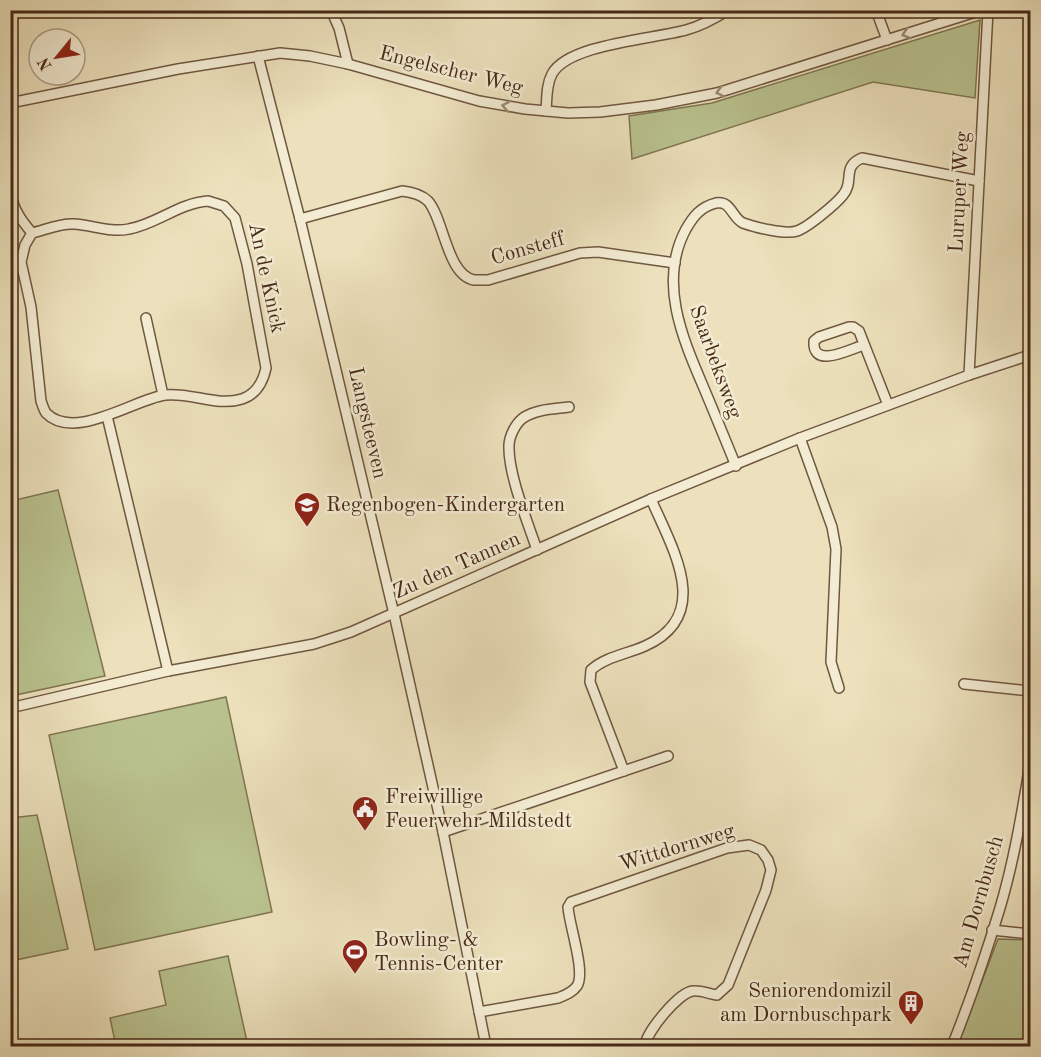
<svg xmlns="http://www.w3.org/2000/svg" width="1041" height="1057" viewBox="0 0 1041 1057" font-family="'Old Standard TT',serif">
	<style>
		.green { fill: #b9c28f; stroke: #807652; stroke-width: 1.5 }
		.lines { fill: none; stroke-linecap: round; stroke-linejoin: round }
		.minor-casing { stroke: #705740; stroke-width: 12 }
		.minor { stroke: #f3ecd3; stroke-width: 9 }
		.oneway { stroke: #9d8a74 }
		.labels { text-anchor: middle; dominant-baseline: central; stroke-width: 5; stroke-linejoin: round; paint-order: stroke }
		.street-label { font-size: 21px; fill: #472916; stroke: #f3ecd3 }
		.poi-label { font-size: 21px; fill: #472916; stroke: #f3ecd3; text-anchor: start }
	</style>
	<rect width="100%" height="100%" fill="#ece1bc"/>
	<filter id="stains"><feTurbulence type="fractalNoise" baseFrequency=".00333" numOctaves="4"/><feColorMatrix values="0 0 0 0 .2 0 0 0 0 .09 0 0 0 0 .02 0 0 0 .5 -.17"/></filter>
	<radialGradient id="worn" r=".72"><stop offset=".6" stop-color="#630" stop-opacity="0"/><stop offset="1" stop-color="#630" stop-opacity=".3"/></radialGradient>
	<g class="green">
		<path d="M980,20L975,98L873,82L632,159L629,116L712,103Z"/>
		<path d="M58,490L105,676L11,696V501Z"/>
		<path d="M226,697L272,912L95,950L49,735Z"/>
		<path d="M37,815L68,949L11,961V818Z"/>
		<path d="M998,939L1030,940V1046H957Z"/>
		<path d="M228,956L248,1046H116L110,1018L166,1005L159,971Z"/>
	</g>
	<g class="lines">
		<g class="minor-casing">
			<g id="minor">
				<path d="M331,10L339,28L348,64"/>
				<path d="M876,10L887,40"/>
				<path d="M258,56L300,219L394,614L443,832L486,1046"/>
				<path d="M10,103L178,69L280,53L310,56L348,64L479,101L525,109L568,113L600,112L656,105L717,93L982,10"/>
				<path d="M546,111C547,99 546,85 552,74C568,44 654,39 686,30C701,26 714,19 728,10"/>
				<path d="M10,191C13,209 21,220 32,233"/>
				<path d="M208,201L224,206L235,218L247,264L266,368C263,382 257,394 242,399C217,407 191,392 165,395C135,399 74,442 46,413C44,410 42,404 41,401L31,307L21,262L25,245L32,233C45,230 60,223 74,224C93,225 110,233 129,229C157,224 179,203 208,201Z"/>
				<path d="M300,219L402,191C411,192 421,194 428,201C444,219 447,275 474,280C478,280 483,280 488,280L580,253L598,252L675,263"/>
				<path d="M146,318L163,395"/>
				<path d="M864,345C850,349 812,370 814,341L819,337L849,327H853L859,331L888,405"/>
				<path d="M969,375L988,10"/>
				<path d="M107,416L168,671"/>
				<path d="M800,438L832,527L836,549L831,662L839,688"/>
				<path d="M736,466C725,439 714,412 703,386C682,337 658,281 686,229C693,217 700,207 716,203C731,200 732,218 743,223C754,227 786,235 797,231C807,228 836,204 843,195C855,181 841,167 862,158L979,181"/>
				<path d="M537,550C528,523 508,474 509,446C509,437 515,424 523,418C536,409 554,409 569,407"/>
				<path d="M964,684L1030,691"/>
				<path d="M10,708L168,671L314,644L351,632L651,499L800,438L969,375L1030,355"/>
				<path d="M624,771L590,682L591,670C605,657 627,654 645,646C714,615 672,548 651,499"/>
				<path d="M443,832L668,756"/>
				<path d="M992,930L1030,934"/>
				<path d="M479,1012L558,998C565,995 572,993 577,986C586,972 569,925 568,907L571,902L727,848L749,845L761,850L768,860L771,870L766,890L728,985L717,995C709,994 701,990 693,991C679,992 646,1032 645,1046"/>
				<path d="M952,1046C970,1001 986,954 1000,908C1014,861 1022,812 1030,764"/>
			</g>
		</g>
		<use href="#minor" class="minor"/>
	</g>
	<defs><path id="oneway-chevron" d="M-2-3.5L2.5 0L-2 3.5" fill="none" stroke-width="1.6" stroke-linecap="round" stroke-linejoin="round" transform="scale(1.5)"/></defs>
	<g class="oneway">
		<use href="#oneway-chevron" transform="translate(906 34) rotate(162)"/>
		<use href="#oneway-chevron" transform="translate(720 92) rotate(165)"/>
		<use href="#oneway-chevron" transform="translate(506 106) rotate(-170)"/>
	</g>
	<defs>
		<g id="school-pin" transform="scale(1.35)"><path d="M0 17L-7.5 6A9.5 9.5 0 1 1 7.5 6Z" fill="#8f2418" stroke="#f3ecd3"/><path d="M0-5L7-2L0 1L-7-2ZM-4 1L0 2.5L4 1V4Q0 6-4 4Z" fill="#fff"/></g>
		<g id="civic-pin" transform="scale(1.35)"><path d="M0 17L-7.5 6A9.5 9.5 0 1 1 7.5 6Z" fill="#8f2418" stroke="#f3ecd3"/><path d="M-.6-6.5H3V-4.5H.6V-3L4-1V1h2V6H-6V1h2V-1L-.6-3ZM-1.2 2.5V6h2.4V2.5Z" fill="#fff"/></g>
		<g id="stadium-pin" transform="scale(1.35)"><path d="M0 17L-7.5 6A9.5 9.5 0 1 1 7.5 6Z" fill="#8f2418" stroke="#f3ecd3"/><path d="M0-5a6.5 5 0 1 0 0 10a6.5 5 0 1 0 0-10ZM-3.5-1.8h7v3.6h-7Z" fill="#fff"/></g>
		<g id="building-pin" transform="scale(1.35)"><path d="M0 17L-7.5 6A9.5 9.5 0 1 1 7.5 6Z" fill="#8f2418" stroke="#f3ecd3"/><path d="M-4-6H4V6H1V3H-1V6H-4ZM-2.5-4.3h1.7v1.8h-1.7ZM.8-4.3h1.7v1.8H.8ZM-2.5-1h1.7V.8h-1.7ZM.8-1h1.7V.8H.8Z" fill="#fff"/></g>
	</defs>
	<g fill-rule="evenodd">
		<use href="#school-pin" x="307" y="505"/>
		<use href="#civic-pin" x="365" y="809"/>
		<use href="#stadium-pin" x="355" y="952"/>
		<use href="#building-pin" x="911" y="1003"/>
	</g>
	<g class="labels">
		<g class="street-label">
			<text transform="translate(451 71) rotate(14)">Engelscher Weg</text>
			<text transform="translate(960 192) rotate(-87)">Luruper Weg</text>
			<text transform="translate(528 249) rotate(-16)">Consteff</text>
			<text transform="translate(266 278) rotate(78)">An de Knick</text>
			<text transform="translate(715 362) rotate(70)">Saarbeksweg</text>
			<text transform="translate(367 423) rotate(77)">Langsteeven</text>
			<text transform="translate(457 566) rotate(-24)">Zu den Tannen</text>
			<text transform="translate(677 848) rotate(-17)">Wittdornweg</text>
			<text transform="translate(979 902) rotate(-74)">Am Dornbusch</text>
		</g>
		<g class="poi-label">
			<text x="326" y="505">Regenbogen-Kindergarten</text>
			<text x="385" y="797">Freiwillige<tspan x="385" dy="24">Feuerwehr Mildstedt</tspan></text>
			<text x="374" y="940">Bowling- &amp;<tspan x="374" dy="24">Tennis-Center</tspan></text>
			<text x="892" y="991" text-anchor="end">Seniorendomizil<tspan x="892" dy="24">am Dornbuschpark</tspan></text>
		</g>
	</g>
	<rect width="1041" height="1057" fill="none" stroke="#ece1bc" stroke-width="36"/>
	<rect x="12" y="12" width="1017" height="1033" fill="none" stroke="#472916" stroke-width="3"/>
	<rect x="18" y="18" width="1005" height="1021" fill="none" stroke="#472916" stroke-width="1.5"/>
	<g transform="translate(57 57) rotate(240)"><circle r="28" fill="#f3ecd3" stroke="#ae9e87" stroke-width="1.5"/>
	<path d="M0-4.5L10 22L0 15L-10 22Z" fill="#8f2418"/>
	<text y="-9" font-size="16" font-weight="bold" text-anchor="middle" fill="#472916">N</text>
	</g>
	<rect width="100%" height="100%" filter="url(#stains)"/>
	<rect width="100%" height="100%" fill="url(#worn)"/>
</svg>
